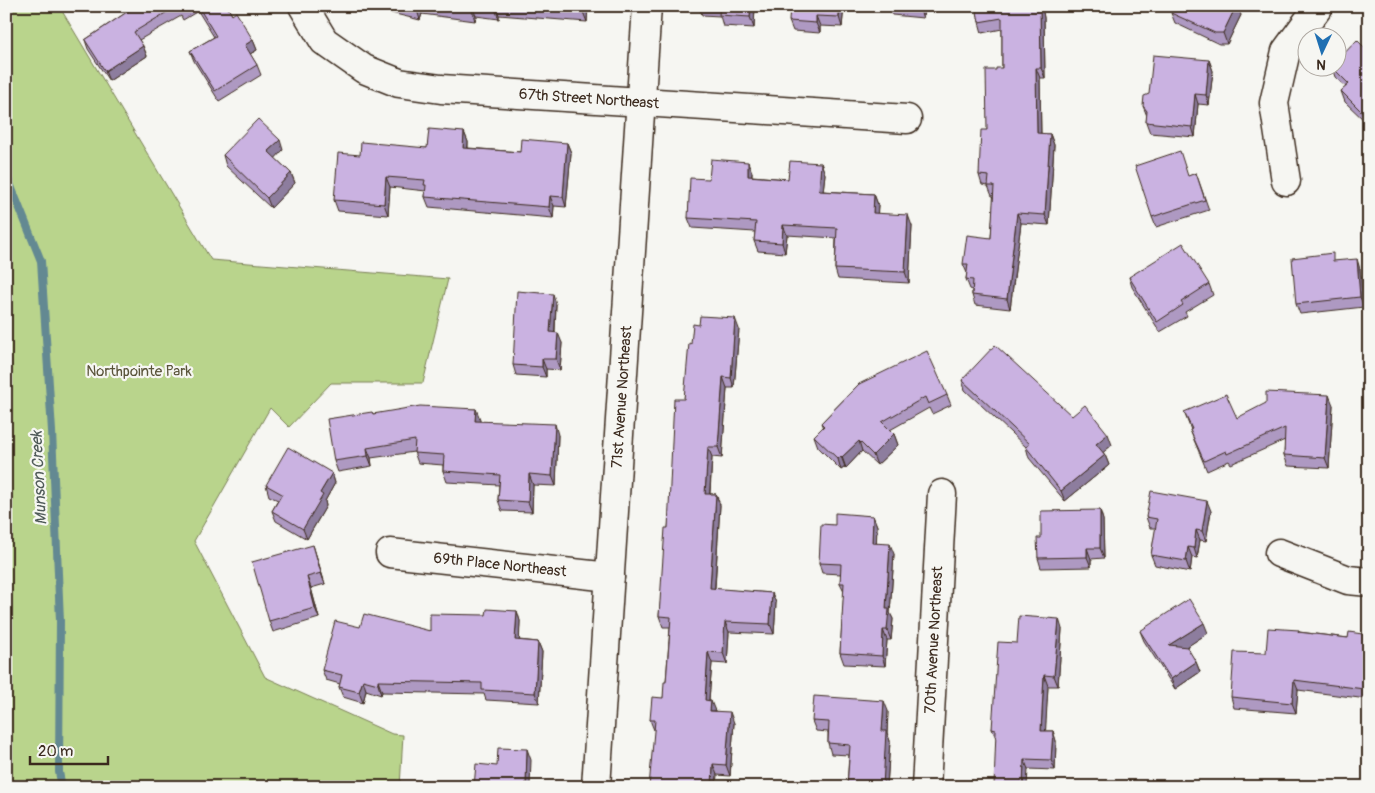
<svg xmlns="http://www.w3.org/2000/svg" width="1375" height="793" viewBox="0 0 1375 793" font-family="Pangolin,sans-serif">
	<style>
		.green { fill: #b9d48c; stroke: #7a7f55 }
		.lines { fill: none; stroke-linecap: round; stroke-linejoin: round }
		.stream { stroke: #648992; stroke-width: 8 }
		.street-casing { stroke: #3b2a1e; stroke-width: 31 }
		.street { stroke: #f6f6f2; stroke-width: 28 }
		.wall { fill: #ae99c2; stroke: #3b2a1e }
		.shaded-wall { fill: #8d7d9e; stroke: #3b2a1e }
		.building { fill: #cab2e1; stroke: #3b2a1e }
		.labels { text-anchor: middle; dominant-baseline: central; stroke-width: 4.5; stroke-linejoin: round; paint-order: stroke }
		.street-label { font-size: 15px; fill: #3b2a1e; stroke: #f6f6f2 }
		.park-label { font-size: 15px; fill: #5a543a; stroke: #f6f6f2 }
		.water-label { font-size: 16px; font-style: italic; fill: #4f5a58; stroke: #f6f6f2 }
	</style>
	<rect width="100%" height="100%" fill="#f6f6f2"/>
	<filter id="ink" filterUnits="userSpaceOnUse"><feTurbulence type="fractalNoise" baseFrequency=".02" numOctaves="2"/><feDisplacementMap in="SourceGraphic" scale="10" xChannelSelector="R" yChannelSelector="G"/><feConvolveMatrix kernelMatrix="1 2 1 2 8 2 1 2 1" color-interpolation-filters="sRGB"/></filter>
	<g filter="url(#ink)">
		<path class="green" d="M6,6H59L211,260L448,279L423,383H331L289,427L270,408L194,541L265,677L392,734L403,735L400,787H6Z"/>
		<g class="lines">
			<path class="stream" d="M6,174L41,261L52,431L60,621L59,772L62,787"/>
			<g class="street-casing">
				<g id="street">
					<path d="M303,6L324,41L364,69L399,83L441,89L907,119"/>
					<path d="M1286,181L1274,103L1286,51L1319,6"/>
					<path d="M390,553L610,577"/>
					<path d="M1279,553L1348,580L1369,582"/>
					<path d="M596,787L647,6"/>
					<path d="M926,787L942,494"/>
				</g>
			</g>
			<use href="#street" class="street"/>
		</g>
		<g class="wall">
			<path d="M136,6H227L232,15L253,40L257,50L250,54L257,65L261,75L219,101L194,61L190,51L214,37L198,11L183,20L181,16L139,40L143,46L147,56L109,81L88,49L85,40Z"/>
			<path d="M389,6H588L587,22L499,15V19L476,16L475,21L422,14L420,20L391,13Z"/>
			<path d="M699,6H755L754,28L723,26L720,16L702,15Z"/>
			<path d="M844,6L842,27L820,26V33L793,31L789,21Z"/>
			<path d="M885,6H924L923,18L892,15L889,7Z"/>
			<path d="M976,6H1042L1044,18L1045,78H1040L1041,134H1050L1054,145L1049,225L1021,223L1010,309L975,305L972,295V290L970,289L966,279L967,273L963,264L991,238L994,196H992L988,186L982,185L979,175L987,130L996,70L1002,68V29L982,33L979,22Z"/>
			<path d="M1171,13L1241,15L1227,44H1219L1175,23Z"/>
			<path d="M1369,52V122L1367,120L1366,122L1345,102L1341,91L1346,87L1335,77L1332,68H1338Z"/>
			<path d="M1209,60L1213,71L1209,105L1198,104L1195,137L1150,133L1146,122L1147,116L1143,106Z"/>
			<path d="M464,132L468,142V148L520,152L567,143L571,153L566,207L554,206L553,218L429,207L425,197L426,191L390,187L388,215L338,211L334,200L360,155L427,148Z"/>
			<path d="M283,150L275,158L291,173L295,183L271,208L226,166L223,155Z"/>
			<path d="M821,163L825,174L823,191L874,194L878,205L877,214L912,226L909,283L838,279L835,269L836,238L787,235L785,253L758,251L754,241L755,232L692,228L688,218L709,179L752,172V176L788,179Z"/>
			<path d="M1196,173L1209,210L1156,227L1152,217L1189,176Z"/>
			<path d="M1336,261L1360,269L1364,307L1300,314L1296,304Z"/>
			<path d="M1129,277L1209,284L1213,295L1185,312L1187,316L1160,332L1132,287Z"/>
			<path d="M556,304L555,333L562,343L560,370L546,369V377L516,375L513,365Z"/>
			<path d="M739,329L734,388H727L722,458L712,457L710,494H716L720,505L715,589L772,593L776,603L774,634L729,632L727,664L712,663L709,700L715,711L734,723L730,776L717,775L654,730L650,720L663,698L666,682L670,627H663L659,616L668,528L691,344Z"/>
			<path d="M962,380L1072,416L1112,445L1103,452L1105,455L1109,465L1065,501L1029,458L1026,447L965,390Z"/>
			<path d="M859,384L947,395L951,405L932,414L929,408L890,430L894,434L898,445L877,465L862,451L846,468L845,467L841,470L818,447L814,436L823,428L821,423Z"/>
			<path d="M1333,405L1329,468L1288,466L1284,455L1285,440L1231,464L1229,461L1207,471L1194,440L1190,430H1191L1184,412L1237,418Z"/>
			<path d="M476,409L479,421L558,435L556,486L533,485L532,512L502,511L498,500L499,485L447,482L443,471V465L418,463L414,452L371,458L372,466L338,472L334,461L372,412L373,414Z"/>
			<path d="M332,473L335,483L325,501L326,506L307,539L276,521L272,511L278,500L269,496L266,485Z"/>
			<path d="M1100,510L1103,520L1104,558L1091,559V567L1041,568L1038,558L1041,538Z"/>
			<path d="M1211,511L1206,541L1200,540L1197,558L1192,557L1190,572L1155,565L1151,555L1156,528H1150L1146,517Z"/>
			<path d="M873,516L877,526L876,543L894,554L890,613L893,619L891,640H887L885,666L844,664L840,653L844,591L840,583L841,574L822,573L819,563L835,525Z"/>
			<path d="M316,555L325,584L311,588L319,618L273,632L269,621Z"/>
			<path d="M517,611L520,621L519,640L538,642L542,652L539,703L486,700L484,694L382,692L381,695L366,690L363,703L343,697L339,687L340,684L326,680L322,670L360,627L430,631L486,615Z"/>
			<path d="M1062,629L1058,686H1048L1045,731H1053L1056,741L1055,770L1028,769L996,738L992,729L1017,643Z"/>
			<path d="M1299,630V632L1348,638L1369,635V688L1367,699L1298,690L1296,713L1234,708L1231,697L1266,653Z"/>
			<path d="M1140,631L1208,633L1186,647L1196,662L1200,672L1175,689L1144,641Z"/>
			<path d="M888,711L887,733L890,741L887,787H847L849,755L831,754L828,743V732L816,731L812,721Z"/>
		</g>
		<g class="shaded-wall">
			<path d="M418,6H419L422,14L420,20L417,10Z"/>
			<path d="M472,6L476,16L475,21L472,10Z"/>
			<path d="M495,6H496L499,15V19L495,9Z"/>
			<path d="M584,6H588L587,22L583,12Z"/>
			<path d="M751,6H755L754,28L750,17Z"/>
			<path d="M839,6H844L842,27L839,17Z"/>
			<path d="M919,6H924L923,18L919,8Z"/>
			<path d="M1040,6H1042L1044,18L1045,78L1041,68Z"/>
			<path d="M1236,6H1238L1241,15L1227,44L1223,33Z"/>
			<path d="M816,16L820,26V33L816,23Z"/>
			<path d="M253,40L257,50L248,55L245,45Z"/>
			<path d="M143,46L147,56L109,81L105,71Z"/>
			<path d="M1209,60L1213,71L1209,105L1206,95Z"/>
			<path d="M1036,68L1040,78L1041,144L1037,133Z"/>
			<path d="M1195,94L1198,104L1195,137L1192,127Z"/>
			<path d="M1364,110L1367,120L1366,122L1362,112Z"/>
			<path d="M464,132L468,142L467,158L463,148Z"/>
			<path d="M1050,134L1054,145L1049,225L1045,215Z"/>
			<path d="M280,140L283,150L272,162L268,151Z"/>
			<path d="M567,143L571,153L566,207L563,197Z"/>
			<path d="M748,162L752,172L751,186L748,176Z"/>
			<path d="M821,163L825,174L822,201L819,191Z"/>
			<path d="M291,173L295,183L271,208L267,198Z"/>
			<path d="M386,177L390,187L388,215L384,204Z"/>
			<path d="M874,194L878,205L877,224L873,213Z"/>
			<path d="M550,196L554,206L553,218L549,207Z"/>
			<path d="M1017,213L1021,223L1010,309L1007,299Z"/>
			<path d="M908,215L912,226L909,283L905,272Z"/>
			<path d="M783,225L787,235L785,253L782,243Z"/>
			<path d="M1357,259L1360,269L1364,307L1360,297Z"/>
			<path d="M553,294L556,304L554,343L550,332Z"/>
			<path d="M735,318L739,329L734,388L731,378Z"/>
			<path d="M558,333L562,343L560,370L556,359Z"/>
			<path d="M542,359L546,369V377L542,367Z"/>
			<path d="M723,377L727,388L722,458L718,447Z"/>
			<path d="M1329,395L1333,405L1329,468L1325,458Z"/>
			<path d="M476,409L480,419L479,431L475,421Z"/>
			<path d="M555,424L558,435L556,486L552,476Z"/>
			<path d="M894,434L898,445L877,465L873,455Z"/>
			<path d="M1108,434L1112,445L1100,455L1096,444Z"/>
			<path d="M859,441L862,451L846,468L842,457Z"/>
			<path d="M708,447L712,457L709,504L705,494Z"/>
			<path d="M367,448L371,458L372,466L368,456Z"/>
			<path d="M1105,455L1109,465L1065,501L1061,491Z"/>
			<path d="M841,456L845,467L841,470L838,459Z"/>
			<path d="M332,473L335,483L325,501L326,506L307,539L303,529L320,493Z"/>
			<path d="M529,474L533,485L532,512L528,502Z"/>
			<path d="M716,494L720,505L714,599L710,588Z"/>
			<path d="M1207,501L1211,511L1206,541L1202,531Z"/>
			<path d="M1100,510L1103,520L1104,558L1100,548Z"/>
			<path d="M873,516L877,526L876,553L872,543Z"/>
			<path d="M1196,530L1200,540L1197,558L1194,548Z"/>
			<path d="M890,544L894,554L890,613L893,619L891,640L887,630L886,609Z"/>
			<path d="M313,545L316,555L325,584L321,573Z"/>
			<path d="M1188,547L1192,557L1190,572L1186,561Z"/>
			<path d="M1087,548L1091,559V567L1087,557Z"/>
			<path d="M307,577L311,588L319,618L315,608Z"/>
			<path d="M772,593L776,603L774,634L770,624Z"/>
			<path d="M517,611L520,621L519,650L515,640Z"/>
			<path d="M1059,619L1062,629L1058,686L1054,676Z"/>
			<path d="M725,622L729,632L727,664L723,653Z"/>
			<path d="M1204,623L1208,633L1173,656L1169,645Z"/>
			<path d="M883,630L887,640L885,666L882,656Z"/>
			<path d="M538,642L542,652L539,703L535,693Z"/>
			<path d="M708,652L712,663L708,711L705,700Z"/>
			<path d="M1196,662L1200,672L1175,689L1171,679Z"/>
			<path d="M1367,664L1369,669V688L1367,699L1364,689Z"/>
			<path d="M1044,675L1048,686L1045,741L1041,731Z"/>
			<path d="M363,680L366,690L363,703L359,692Z"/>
			<path d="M1294,680L1298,690L1296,713L1292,703Z"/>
			<path d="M378,681L382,692L381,695L378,684Z"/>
			<path d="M711,701L715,711H710Z"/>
			<path d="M884,701L888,711L887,733L890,741L887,787H883L882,731Z"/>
			<path d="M730,712L734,723L730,776L726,765Z"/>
			<path d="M1053,731L1056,741L1055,770L1051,760Z"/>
			<path d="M527,749L531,760L530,787H526V785Z"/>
			<path d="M1024,759L1028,769L1027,787H1023Z"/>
			<path d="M713,764L717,775L716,787H712Z"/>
		</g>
		<g class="building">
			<path d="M136,6H186L180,10L177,6L134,32L143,46L105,71L85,40Z"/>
			<path d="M198,6H227L232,15L236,12L253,40L245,45L257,65L215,91L190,51L216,36Z"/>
			<path d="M402,6H418L417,10Z"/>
			<path d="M437,6H472V10Z"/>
			<path d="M479,6H495V9Z"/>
			<path d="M518,6H584L583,12Z"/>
			<path d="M720,6H751L750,17L719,15Z"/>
			<path d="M790,6H839V17L816,16V23L789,21Z"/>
			<path d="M902,6H919V8Z"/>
			<path d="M976,6H1040V7L1041,68H1036L1037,133L1050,134L1045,215L1017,213L1007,299L972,295L973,280L966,279L968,264H963L967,235L991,238L994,186H988L989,176L979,175L981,130H987L986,70H996V68H1002V18L979,22Z"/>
			<path d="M1174,6H1236L1223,33H1215L1171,13Z"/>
			<path d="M1357,40L1369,52V116L1364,110L1362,112L1341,91L1349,84L1333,68H1338V60Z"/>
			<path d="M1153,55L1209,60L1206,95L1195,94L1192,127L1146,122L1147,111L1143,106L1144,96L1149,94Z"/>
			<path d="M258,119L280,140L268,151L291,173L267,198L223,155Z"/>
			<path d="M429,129L464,132L463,148L520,152L521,139L567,143L563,197L550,196L549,207L425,197L426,185H424L425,180L386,177L384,204L334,200L338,153L360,155L361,142L427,148Z"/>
			<path d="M1180,151L1188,176L1196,173L1205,200L1152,217L1135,166Z"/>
			<path d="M711,159L748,162V176L788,179L790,161L821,163L819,191L874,194L873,213L908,215L905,272L835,269L837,228L783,225L782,243L754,241L756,222L688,218L690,178L709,179Z"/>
			<path d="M1183,243L1209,284L1181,302L1183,305L1157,322L1129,277Z"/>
			<path d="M1333,253V261L1357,259L1360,297L1296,304L1292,258Z"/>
			<path d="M517,291L553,294L550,332L558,333L556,359H542V367L513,365Z"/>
			<path d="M700,316L735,318L731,378L723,377L718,447H708L705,494H716L710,588L772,593L770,624L725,622L723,653L708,652L705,700L711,701L710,711L730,712L726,765L713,764L712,787H649L655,720H650L652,697L663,698L664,682H666L671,617L659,616L665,528H668L674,399H684L689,343L691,344L693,324L699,325Z"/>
			<path d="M995,345L1072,416L1085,405L1108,434L1096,444L1105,455L1061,491L1026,447L1030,444L962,380Z"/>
			<path d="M927,351L947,395L928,404L925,397L882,422L894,434L873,455L859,441L842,457L841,456L838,459L814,436L824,426L821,423L859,384Z"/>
			<path d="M1266,392L1329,395L1325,458L1284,455L1285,428L1227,454L1226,451L1204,461L1190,430L1192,429L1184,412L1226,394L1237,418L1266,403Z"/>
			<path d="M420,406L476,409L475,421L555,424L552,476L529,474L528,502L498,500L500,475L443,471L444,455L414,453L415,440L367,448L368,456L334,461L327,419L372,412L373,414Z"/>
			<path d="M288,447L332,473L320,493L323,495L303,529L272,511L282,494L266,485Z"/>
			<path d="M1369,464V498H1368Z"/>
			<path d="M1151,491L1207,501L1202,531L1196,530L1194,548L1188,547L1186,561L1151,555L1157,519L1146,517Z"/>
			<path d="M1100,510V548H1087V557L1038,558L1037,538H1041V511Z"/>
			<path d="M835,513L873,516L872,543L890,544L886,609H889L887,630H883L882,656L840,653L844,583H840L841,564L819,563L821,524L835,525Z"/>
			<path d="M313,545L321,573L307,577L315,608L269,621L252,562Z"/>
			<path d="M1189,599L1204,623L1169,645L1187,647L1196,662L1171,679L1140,631Z"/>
			<path d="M487,609L517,611L515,640L538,642L535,693L482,690V683L378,681V684L363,680L359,692L339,687L342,675L322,670L335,621L360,627L364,614L430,631V614L486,615Z"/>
			<path d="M1019,616L1059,619L1054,676L1044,675L1041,731H1053L1051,760L1024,759L1023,787H994L996,730L992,729L998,642L1017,643Z"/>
			<path d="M1268,628L1299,630L1298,632L1348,638L1349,632L1369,635V664H1367L1364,689L1294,680L1292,703L1231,697L1234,652L1266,653Z"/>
			<path d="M814,696L884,701L882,731H886L883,787H847L850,745L828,743L829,722L812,721Z"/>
			<path d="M498,748L527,749L526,785H521V787H474L476,764L497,766Z"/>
		</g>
	</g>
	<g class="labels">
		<g class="street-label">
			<text transform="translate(589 99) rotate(4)">67th Street Northeast</text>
			<text transform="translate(622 397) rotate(-86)">71st Avenue Northeast</text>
			<text transform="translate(500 565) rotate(6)">69th Place Northeast</text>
			<text transform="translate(934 640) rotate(-87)">70th Avenue Northeast</text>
		</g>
		<g class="park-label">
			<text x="139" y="371">Northpointe Park</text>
		</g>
		<g class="water-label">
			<text transform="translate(39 478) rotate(-93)">Munson Creek</text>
		</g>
	</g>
	<rect width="1375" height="793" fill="none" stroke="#f6f6f2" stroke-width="25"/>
	<rect x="12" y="12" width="1350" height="768" fill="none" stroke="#3b2a1e" stroke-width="2" filter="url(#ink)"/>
	<g transform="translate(1322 52) rotate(184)"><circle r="24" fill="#f6f6f2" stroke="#aba49d"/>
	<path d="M0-4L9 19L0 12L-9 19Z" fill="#1f6fb2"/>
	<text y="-8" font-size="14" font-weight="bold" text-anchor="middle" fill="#3b2a1e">N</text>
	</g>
	<path d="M30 756v8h78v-8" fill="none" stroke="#3b2a1e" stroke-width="2.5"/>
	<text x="38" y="756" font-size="15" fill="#3b2a1e" stroke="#f6f6f2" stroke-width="4" paint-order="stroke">20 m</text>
</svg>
